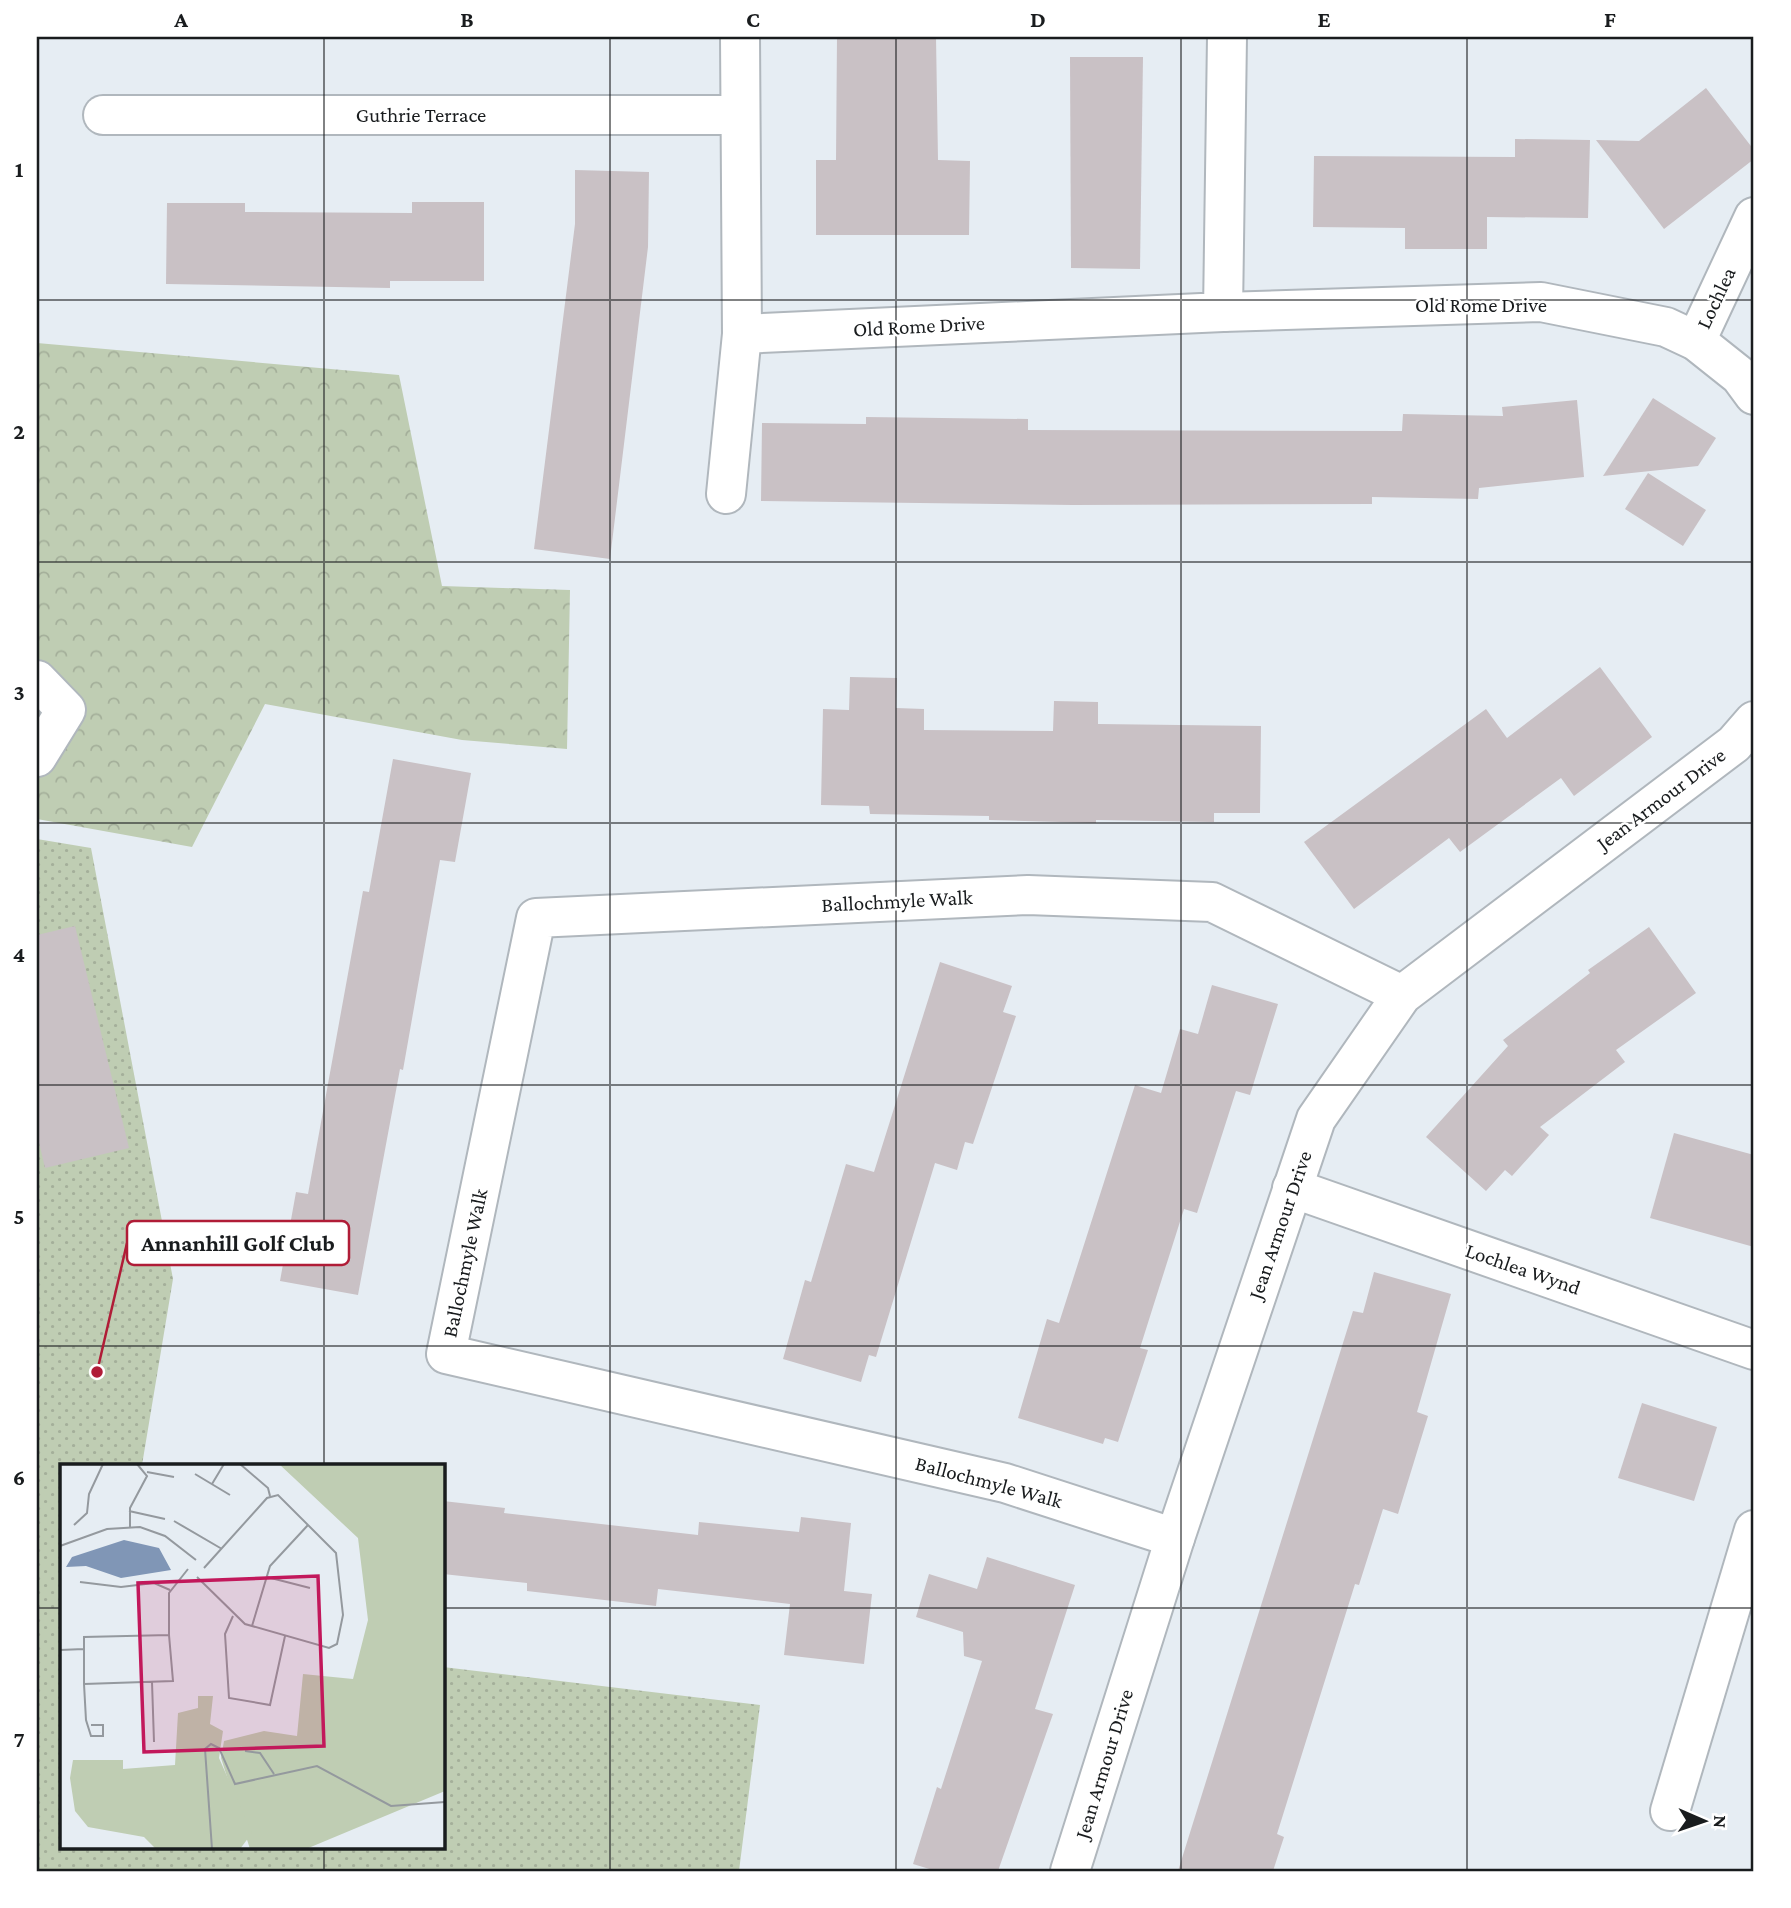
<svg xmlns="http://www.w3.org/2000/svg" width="1791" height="1908" viewBox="0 0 1791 1908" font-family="'Crimson Pro',serif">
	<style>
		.grass { fill: url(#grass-dots) }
		.forest { fill: url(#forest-crowns) }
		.building { fill: #c9c1c5 }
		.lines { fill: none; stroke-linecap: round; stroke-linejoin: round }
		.minor-casing { stroke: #b0b7bd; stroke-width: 42 }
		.minor { stroke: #fff; stroke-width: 38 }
		.grid { fill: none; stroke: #191c1e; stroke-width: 2; stroke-opacity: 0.55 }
		.labels { text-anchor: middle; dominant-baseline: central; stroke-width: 5; stroke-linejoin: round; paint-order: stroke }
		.street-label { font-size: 21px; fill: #191c1e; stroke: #fff }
		.inset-road { fill: none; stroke: #94999e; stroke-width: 2 }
		.view { fill: #c2185b; fill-opacity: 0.15; stroke: #c2185b; stroke-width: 3.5 }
		.inset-edge { fill: none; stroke: #191c1e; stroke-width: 3.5 }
		.leader { fill: none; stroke: #b01c37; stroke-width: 2.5 }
		.callout-dot { fill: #b01c37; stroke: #fff; stroke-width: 2.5 }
		.callout { fill: #fff; stroke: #b01c37; stroke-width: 2.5 }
		.callout-label { font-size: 23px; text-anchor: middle; font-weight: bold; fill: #191c1e }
		.neatline { fill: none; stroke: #191c1e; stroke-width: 2.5 }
		.grid-label { font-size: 23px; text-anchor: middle; font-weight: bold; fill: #191c1e }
	</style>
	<defs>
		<pattern id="grass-dots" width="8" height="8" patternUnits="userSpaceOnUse" patternTransform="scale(1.75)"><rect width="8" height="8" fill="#bfcdb3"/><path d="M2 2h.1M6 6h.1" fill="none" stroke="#a4af9a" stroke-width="1.8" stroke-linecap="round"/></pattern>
		<pattern id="forest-crowns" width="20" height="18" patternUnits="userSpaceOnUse" patternTransform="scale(1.75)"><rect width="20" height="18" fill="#bfcdb3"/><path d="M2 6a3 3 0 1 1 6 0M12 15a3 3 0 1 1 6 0" fill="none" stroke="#a4af9a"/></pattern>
	</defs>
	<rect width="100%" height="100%" fill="#e6edf3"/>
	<path class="grass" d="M37,839L91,848L173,1279L142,1465H61V1847H443V1667L760,1705L739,1871H37Z"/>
	<path class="forest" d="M37,343L399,375L442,586L570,590L567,749L462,740L265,704L192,847L37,819Z"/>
	<g class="building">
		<path d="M837,37H936L938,160L970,161L969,235H816V160H836Z"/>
		<path d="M1070,57H1143L1140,269L1071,268Z"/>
		<path d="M1706,88L1754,150V159L1664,229L1596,140L1639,141Z"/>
		<path d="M1515,139L1590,140L1588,218L1487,217V249H1405V228L1313,227L1314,156L1515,157Z"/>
		<path d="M575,170L649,172L648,247L610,559L534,549L575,224Z"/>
		<path d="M412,202H484V281H390V288L166,284L167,203H245V212L412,213Z"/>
		<path d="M1653,398L1716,438L1698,466L1603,476Z"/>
		<path d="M1577,400L1584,477L1479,488L1478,499L1372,497V504L1073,505L761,501L762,423L866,424V417L1028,419V430L1402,431L1403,414L1503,416L1502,407Z"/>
		<path d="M1648,473L1706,510L1683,546L1625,509Z"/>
		<path d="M1600,667L1652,737L1574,796L1561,778L1460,852L1449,838L1354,909L1304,842L1486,709L1507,738Z"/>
		<path d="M850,677L897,678L896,708L924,709V730L1053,731L1054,701L1098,702V724L1261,726L1260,813H1214V822L1096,820V823L989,820V816L870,814L869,806L821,805L823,709L849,710Z"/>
		<path d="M393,759L471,773L455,862L440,860L403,1070L400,1069L358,1295L280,1281L296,1192L308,1194L363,891L369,892Z"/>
		<path d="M75,926L129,1148L45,1168L37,1134V935Z"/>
		<path d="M1649,927L1696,993L1616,1050L1625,1062L1540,1127L1549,1135L1512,1176L1505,1170L1486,1191L1426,1137L1508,1046L1503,1040L1590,973L1588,970Z"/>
		<path d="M940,962L1012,986L1003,1012L1016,1016L973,1144L965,1142L957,1170L935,1163L876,1357L869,1355L861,1382L783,1359L805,1280L811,1282L846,1164L874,1172Z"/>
		<path d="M1212,985L1278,1004L1250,1095L1236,1091L1197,1213L1184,1209L1140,1348L1148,1350L1118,1442L1105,1438L1103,1444L1018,1418L1047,1319L1059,1323L1135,1085L1161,1093L1180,1029L1198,1034Z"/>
		<path d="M1674,1133L1754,1155V1247L1650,1218Z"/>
		<path d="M1374,1272L1451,1294L1417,1412L1428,1416L1398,1514L1383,1509L1359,1585L1355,1584L1277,1834L1284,1837L1273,1871H1178L1353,1311L1363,1313Z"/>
		<path d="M1642,1403L1717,1427L1694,1501L1618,1478Z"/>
		<path d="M443,1501L505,1508L504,1513L698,1535L699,1522L799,1532L801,1517L851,1523L844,1591L872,1594L864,1664L784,1655L790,1604L658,1589L656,1606L527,1591V1583L443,1574Z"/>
		<path d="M987,1557L1075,1585L1035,1709L1053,1714L998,1871H936L913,1864L937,1787L941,1789L982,1661L964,1656L963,1632L916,1617L929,1574L977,1589Z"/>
	</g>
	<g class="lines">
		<g class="minor-casing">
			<g id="minor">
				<path d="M740,37L742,334L1223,312L1227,37"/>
				<path d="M103,115H740"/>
				<path d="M1223,312L1541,302L1666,327L1696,341L1740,376L1754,395"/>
				<path d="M1696,341L1754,217"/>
				<path d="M726,494L742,334"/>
				<path d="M37,680L66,710L37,757"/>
				<path d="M1292,1188L1754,1350"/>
				<path d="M1175,1538L1005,1483L446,1354L536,918L1028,895L1212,902L1402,995"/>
				<path d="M1670,1811L1754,1530"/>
				<path d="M1070,1871L1175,1538L1316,1119L1402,995L1734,744L1754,721"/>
			</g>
		</g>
		<use href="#minor" class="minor"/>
	</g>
	<path class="grid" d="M324,37V1465M610,37V1871M896,37V1871M1181,37V1871M1467,37V1871M37,300H1754M37,562H1754M37,823H1754M37,1085H1754M37,1346H1754M37,1608H61M443,1608H1754M324,1847V1871"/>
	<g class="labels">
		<g class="street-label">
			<text x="421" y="115">Guthrie Terrace</text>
			<text transform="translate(1716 298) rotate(-65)">Lochlea</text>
			<text x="1481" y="305">Old Rome Drive</text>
			<text transform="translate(919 326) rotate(-3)">Old Rome Drive</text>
			<text transform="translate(1661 799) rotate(-37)">Jean Armour Drive</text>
			<text transform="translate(897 901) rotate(-3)">Ballochmyle Walk</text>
			<text transform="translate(1280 1225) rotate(-71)">Jean Armour Drive</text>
			<text transform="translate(465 1263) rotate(-78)">Ballochmyle Walk</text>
			<text transform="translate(1523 1269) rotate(19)">Lochlea Wynd</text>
			<text transform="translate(989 1482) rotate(15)">Ballochmyle Walk</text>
			<text transform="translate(1104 1764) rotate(-73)">Jean Armour Drive</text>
		</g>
	</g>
	<g transform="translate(60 1464)">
		<rect width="385" height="385" fill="#e6edf3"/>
		<path d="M219,0H385V327L246,385H190L161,294L164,277L204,267L237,272L243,210L293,215L308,156L298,74Z" fill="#bfcdb3"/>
		<path d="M138,232H153L150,260L163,267L159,294L192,369L180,385H96L84,373L28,363L15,347L10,314L13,296H63V305L115,301L118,249L138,244Z" fill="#bfcdb3"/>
		<path d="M64,76L99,84L111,106L61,114L26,102L6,103L12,93Z" fill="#8096b6"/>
		<path class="inset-road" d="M180,0L208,24L210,32M87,8L114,13M135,10L170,31M152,20L164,0M69,47L105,55M114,57L162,85M14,61L27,49L29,30L43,0M70,63V44L87,12L77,0M0,82L47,65L80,63L105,72L136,96M137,113L185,160L269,184L277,180L283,151L276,89L218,31L207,34L144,104M207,113L250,124M20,118L61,123L94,119L110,126M173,152L165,170L169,234L210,241L225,172M192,162L210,102L248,61M109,171V129L128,105M0,186L24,185M92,218L94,278M24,220L113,217L109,171L24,173V220L26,256L31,272H43V261H31M185,287L200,289L214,310M152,385L145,285L151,280L159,284L175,320L257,302L331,342L385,338"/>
		<path class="view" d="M258,112L264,282L84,288L78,119Z"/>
		<rect width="385" height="385" class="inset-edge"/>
	</g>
	<path class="leader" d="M97 1372L127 1243"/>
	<circle class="callout-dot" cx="97" cy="1372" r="7"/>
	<rect class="callout" x="127" y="1221" width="222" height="44" rx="7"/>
	<g class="callout-label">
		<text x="238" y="1251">Annanhill Golf Club</text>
	</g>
	<rect width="1791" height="1908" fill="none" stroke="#ffffff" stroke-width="77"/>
	<g transform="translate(1704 1821) rotate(92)" stroke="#ffffff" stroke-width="5" paint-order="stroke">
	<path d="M0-5L12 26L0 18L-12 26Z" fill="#191c1e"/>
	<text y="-10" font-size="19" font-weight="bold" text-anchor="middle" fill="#191c1e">N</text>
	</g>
	<rect x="38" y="38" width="1714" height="1832" class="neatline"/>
	<g class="grid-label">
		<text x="181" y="27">A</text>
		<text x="467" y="27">B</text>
		<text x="753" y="27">C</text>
		<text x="1038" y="27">D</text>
		<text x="1324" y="27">E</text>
		<text x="1610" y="27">F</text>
		<text x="19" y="177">1</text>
		<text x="19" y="439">2</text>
		<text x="19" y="700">3</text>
		<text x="19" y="962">4</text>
		<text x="19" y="1224">5</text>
		<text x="19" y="1485">6</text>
		<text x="19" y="1747">7</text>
	</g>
</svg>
